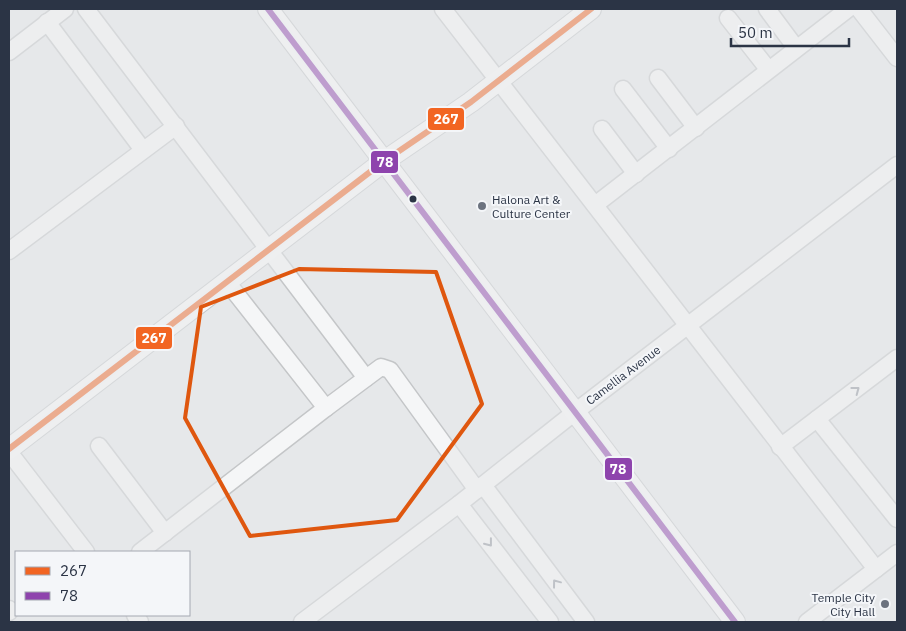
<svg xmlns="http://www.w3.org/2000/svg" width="906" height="631" viewBox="0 0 906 631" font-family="'IBM Plex Sans',sans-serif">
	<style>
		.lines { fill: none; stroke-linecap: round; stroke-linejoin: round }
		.minor-casing { stroke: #c4c6c8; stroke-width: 19 }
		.major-casing { stroke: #c2c5c8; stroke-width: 22 }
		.minor { stroke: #f5f6f7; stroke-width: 16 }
		.major { stroke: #f8f8f8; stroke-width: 20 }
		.bus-1-casing { stroke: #f4f6f9; stroke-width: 10 }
		.bus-2-casing { stroke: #f4f6f9; stroke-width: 10 }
		.bus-1 { stroke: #f26522; stroke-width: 6 }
		.bus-2 { stroke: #8e44ad; stroke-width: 6 }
		.oneway { stroke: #90959e }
		.marked { fill: none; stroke: #df570f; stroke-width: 4; stroke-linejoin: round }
		.bus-dot { fill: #2b3445; stroke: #f4f6f9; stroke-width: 2 }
		.poi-dot { fill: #6c737f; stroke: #f4f6f9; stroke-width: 2 }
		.labels { text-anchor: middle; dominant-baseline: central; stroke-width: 4; stroke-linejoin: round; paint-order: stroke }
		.poi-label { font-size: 12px; fill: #2b3445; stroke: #f4f6f9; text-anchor: start }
		.street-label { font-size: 12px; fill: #2b3445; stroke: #f4f6f9 }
		.line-badge { stroke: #f4f6f9; stroke-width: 2 }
		.badge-label { font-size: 14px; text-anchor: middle; font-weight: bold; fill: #fff }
	</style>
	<rect width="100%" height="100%" fill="#e6e8ea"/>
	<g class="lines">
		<g class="minor-casing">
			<g id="minor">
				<path d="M86,9L366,378"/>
				<path d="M443,9L876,569"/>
				<path d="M767,9L796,48"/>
				<path d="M859,9L897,58"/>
				<path d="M728,18L768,69"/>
				<path d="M47,22L143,150"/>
				<path d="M9,52L65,9"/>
				<path d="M658,78L696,128"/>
				<path d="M623,89L669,149"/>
				<path d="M602,129L636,174"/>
				<path d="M595,205L848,9"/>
				<path d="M9,251L176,126"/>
				<path d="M227,282L326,408L381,367L390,370L477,490"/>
				<path d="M817,419L897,519"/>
				<path d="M99,446L165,533"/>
				<path d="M780,447L897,358"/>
				<path d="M9,452L86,552"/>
				<path d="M483,485L586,622"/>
				<path d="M459,504L550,622"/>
				<path d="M140,552L326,408"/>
				<path d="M9,609V612"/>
				<path d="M135,615L140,622"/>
				<path d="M302,622L459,504L575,412L897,165"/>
				<path d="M807,622L897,553"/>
			</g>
		</g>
		<g class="major-casing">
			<g id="major">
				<path d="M268,9L735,622"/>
				<path d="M9,449L383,162L471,102L591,9"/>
			</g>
		</g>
		<use href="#minor" class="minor"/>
		<use href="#major" class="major"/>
		<g class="bus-1-casing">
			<path id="bus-1" d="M9,449L383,162L471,102L591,9"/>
		</g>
		<g class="bus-2-casing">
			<path id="bus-2" d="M268,9L735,622"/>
		</g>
		<use href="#bus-1" class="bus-1"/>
		<use href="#bus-2" class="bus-2"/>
	</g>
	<defs><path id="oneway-chevron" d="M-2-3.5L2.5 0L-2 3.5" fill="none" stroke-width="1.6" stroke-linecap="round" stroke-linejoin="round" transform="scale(1.25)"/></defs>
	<g class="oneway">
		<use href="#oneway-chevron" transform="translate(856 390) rotate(-37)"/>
		<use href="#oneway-chevron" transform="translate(489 543) rotate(52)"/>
		<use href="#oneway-chevron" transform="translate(556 583) rotate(-127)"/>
	</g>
	<path d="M0 0H906V631H0ZM299,269L436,272L482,404L397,520L250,536L185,418L201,307Z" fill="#e6e8ea" fill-opacity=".55" fill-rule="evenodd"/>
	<path class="marked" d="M299,269L436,272L482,404L397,520L250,536L185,418L201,307Z"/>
	<circle class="bus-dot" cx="413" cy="199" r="4.5"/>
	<g class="poi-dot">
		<circle cx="482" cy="206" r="5"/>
		<circle cx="885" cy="604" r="5"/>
	</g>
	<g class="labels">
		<g class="poi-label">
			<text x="492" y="199">Halona Art &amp;<tspan x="492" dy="14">Culture Center</tspan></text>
			<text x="875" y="597" text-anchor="end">Temple City<tspan x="875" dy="14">City Hall</tspan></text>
		</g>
		<g class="street-label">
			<text transform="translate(623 375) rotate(-37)">Camellia Avenue</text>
		</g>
	</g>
	<g class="line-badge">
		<rect x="427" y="107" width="38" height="24" rx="5" fill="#f26522"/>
		<rect x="370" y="150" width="29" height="24" rx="5" fill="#8e44ad"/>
		<rect x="135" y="326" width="38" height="24" rx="5" fill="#f26522"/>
		<rect x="604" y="457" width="29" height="24" rx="5" fill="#8e44ad"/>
	</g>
	<g class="badge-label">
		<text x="446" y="124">267</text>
		<text x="385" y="167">78</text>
		<text x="154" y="343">267</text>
		<text x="618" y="474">78</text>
	</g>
	<rect width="906" height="631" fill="none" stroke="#2b3445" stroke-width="20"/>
	<rect x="15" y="551" width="175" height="65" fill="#f4f6f9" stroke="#a4a8b1"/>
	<rect x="25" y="567" width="25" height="8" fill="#f26522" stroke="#a4a8b1"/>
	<text x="60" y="576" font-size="15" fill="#2b3445">267</text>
	<rect x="25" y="592" width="25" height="8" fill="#8e44ad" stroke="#a4a8b1"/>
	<text x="60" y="601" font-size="15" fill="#2b3445">78</text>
	<path d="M731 38v8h118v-8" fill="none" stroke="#2b3445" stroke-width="2.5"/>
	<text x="738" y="38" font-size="15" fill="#2b3445" stroke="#f4f6f9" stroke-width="4" paint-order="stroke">50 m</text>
</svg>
